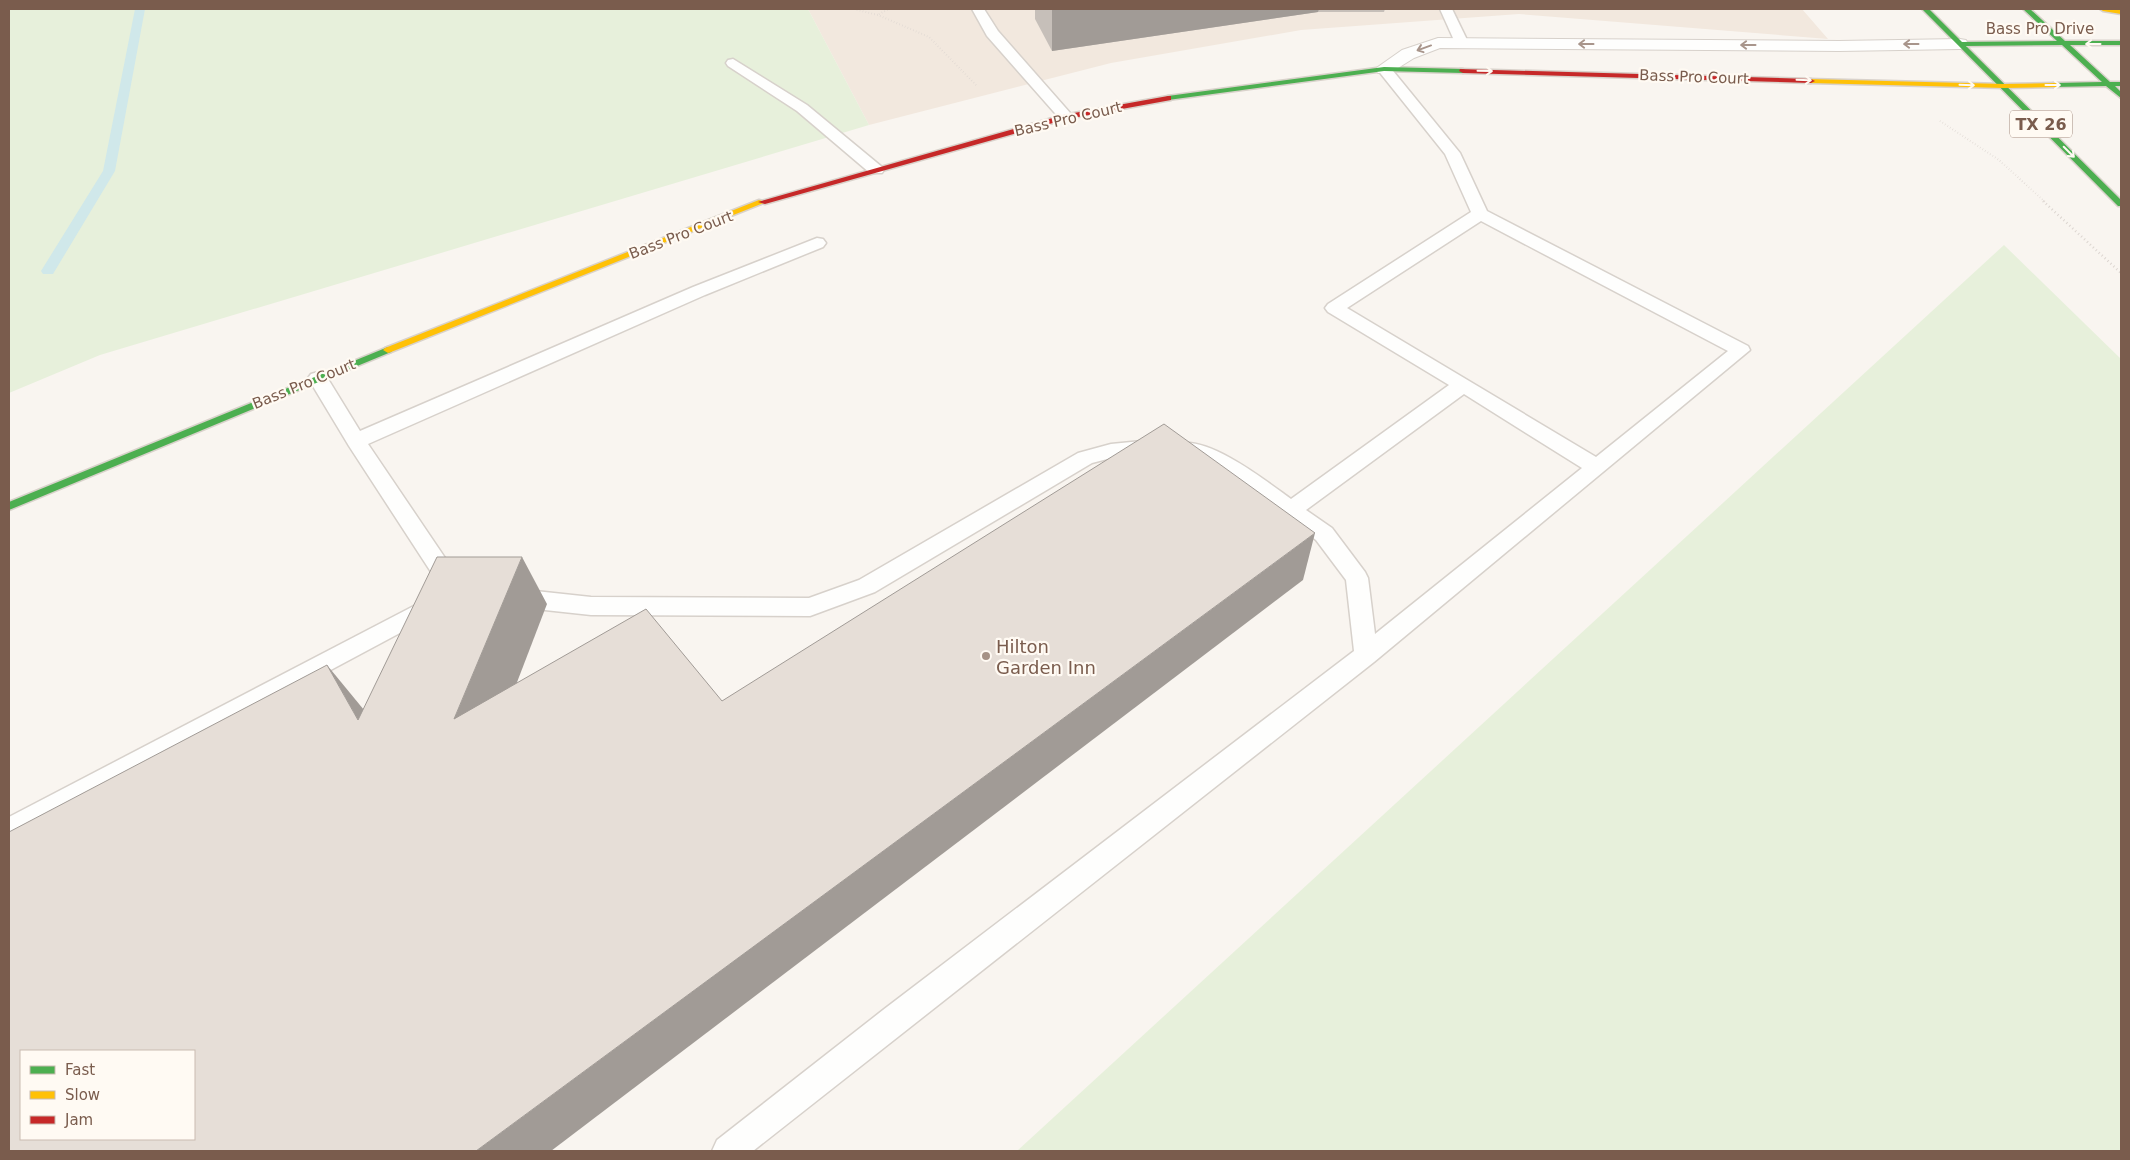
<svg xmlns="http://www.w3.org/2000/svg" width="2130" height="1160" viewBox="0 0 2130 1160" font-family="'DejaVu Sans',sans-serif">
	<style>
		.residential { fill: #f2e8de }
		.green { fill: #e7f0db }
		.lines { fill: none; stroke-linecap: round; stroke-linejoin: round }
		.stream { fill: #d0e8ea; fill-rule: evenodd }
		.lane-casing { stroke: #d7d1cb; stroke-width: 3 }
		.street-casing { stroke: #d7d1cb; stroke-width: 2 }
		.fast-casing { stroke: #d9d2cb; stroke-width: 3 }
		.slow-casing { stroke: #d9d2cb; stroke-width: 3 }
		.jam-casing { stroke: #d9d2cb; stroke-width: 3 }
		.path-far1 { stroke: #dcd5d0; stroke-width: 2; stroke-dasharray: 0.5 2.5; stroke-linecap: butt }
		.path { stroke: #dcd5d0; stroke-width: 2.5; stroke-dasharray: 1 3; stroke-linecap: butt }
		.lane { fill: #fefefd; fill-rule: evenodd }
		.street { fill: #fefefd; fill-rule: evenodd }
		.fast { fill: #4caf50; fill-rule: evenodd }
		.slow { fill: #ffc107; fill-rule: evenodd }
		.jam { fill: #c62828; fill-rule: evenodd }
		.wall { fill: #c6bfb9 }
		.shaded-wall { fill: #a19b96 }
		.building { fill: #e6ded7; stroke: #a19b96; fill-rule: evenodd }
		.oneway { stroke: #a8958b }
		.oneway2 { stroke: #fffaf3 }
		.poi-dot { fill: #a69286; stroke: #fffaf3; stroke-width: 2 }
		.labels { text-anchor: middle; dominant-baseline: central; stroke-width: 4.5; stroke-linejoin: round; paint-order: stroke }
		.far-street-label { font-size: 15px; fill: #7a5c4d; stroke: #fffaf3 }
		.shield { fill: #fffaf3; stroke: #a28b7f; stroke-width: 1 }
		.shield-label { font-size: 16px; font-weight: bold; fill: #7a5c4d }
		.poi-label { font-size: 18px; fill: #7a5c4d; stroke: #fffaf3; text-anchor: start }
	</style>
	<rect width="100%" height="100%" fill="#f9f5f0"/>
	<path class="residential" d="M808,9H1802L1828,39L1519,14L1301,30L1111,63L869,125Z"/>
	<g class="green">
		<path d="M9,9H808L869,125L100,355L9,393Z"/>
		<path d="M2004,245L2121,359V1151H1017Z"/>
	</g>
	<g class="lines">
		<path class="stream" d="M135,9H145L115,171L53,274H43L41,271L103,171Z"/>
		<g class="lane-casing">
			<g id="lane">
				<path d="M972,9H984L998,31L1071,114L1074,117L1071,120H1061L987,36Z"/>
				<path d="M1440,9H1452L1469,44L1467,47H1457Z"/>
				<path d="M733,59L807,105L882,167L884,170L882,173H870L797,111L728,66L726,63L728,60Z"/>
				<path d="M1384,65L1389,66L1460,153L1487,211L1748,346L1750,350L1374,662L753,1151H712L717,1140L883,1010L1354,651L1346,580L1316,540L1241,483L1196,459L1177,454L1174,449L1177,444C1208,435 1266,481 1291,499L1449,385L1328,312L1325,308L1328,304L1471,212L1445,154L1377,69ZM1481,221L1728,351L1596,457L1347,308ZM1464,394L1582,468L1375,634L1368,578L1365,572L1332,528L1306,510Z"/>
				<path d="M817,238L823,239L826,243L823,247L705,295L368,444L460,580L463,586L460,592L452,595L444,592L349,446L308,378L311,374L318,372L325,374L360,431L693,287Z"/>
				<path d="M1152,440L1159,442L1162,447L1159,452L1111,458L1092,463L875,592L810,616L591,615L517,607L509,604L506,598L509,592L517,589L591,597L809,598L859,580L1078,453L1111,444Z"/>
				<path d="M433,596L441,599L444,605L441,611L9,842V817Z"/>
			</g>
		</g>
		<g class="street-casing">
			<path id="street" d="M1438,38L1839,41L1960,39L1966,40L1968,44L1966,48L1960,49L1839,51L1440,48L1414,58L1390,73H1378L1375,69L1402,50Z"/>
		</g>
		<g class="fast-casing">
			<g id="fast">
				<path d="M1922,9H1929L1962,42L2057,41L2023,9H2030L2065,41H2121V45H2070L2110,82H2121V86H2115L2121,92V98L2106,86L2053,87V83H2056L2102,82L2062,45L1966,46L2121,200V206H2118Z"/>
				<path d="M1384,67L1463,69L1467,71L1463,73L1384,71L1168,100L1164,98L1168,96Z"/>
				<path d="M388,347L393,350L391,352L9,510V502Z"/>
			</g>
		</g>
		<g class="slow-casing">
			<g id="slow">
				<path d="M2100,9L2121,10V14L2103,11Z"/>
				<path d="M1808,79L2004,84L2056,83L2060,85L2056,87L2004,88L1811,83H1808Z"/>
				<path d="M759,200L766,202L391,352L388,353L383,350L385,348Z"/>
			</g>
		</g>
		<g class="jam-casing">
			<g id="jam">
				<path d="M1460,69L1811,79L1815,81L1811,83L1463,73L1459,71Z"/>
				<path d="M1168,96H1171V100L1067,119L765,204L758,202L1063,115Z"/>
			</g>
		</g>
		<g class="path-far1">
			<path d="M854,9L878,15L929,37L976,85"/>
			<path d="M879,14L889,9"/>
			<path d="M1940,121L1999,160L2045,202"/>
		</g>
		<path class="path" d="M2043,201L2121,273"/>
		<use href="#lane" class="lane"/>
		<use href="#street" class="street"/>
		<use href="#fast" class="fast"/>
		<use href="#slow" class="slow"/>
		<use href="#jam" class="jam"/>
	</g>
	<path class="wall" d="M1035,9H1385L1384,12H1318L1052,51L1035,19Z"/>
	<g class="shaded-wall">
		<path d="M1052,9H1319L1318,12L1052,51Z"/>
		<path d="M1315,533L1303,580L551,1151H476Z"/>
		<path d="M522,557L547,604L486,763L454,719Z"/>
		<path d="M327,665L364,710L358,720Z"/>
	</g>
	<path class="building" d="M1164,424L1315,533L476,1151H9V832L327,665L358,720L437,557H522L454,719L646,609L722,701ZM21,1051H194V1139H21Z"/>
	<defs><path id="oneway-shaft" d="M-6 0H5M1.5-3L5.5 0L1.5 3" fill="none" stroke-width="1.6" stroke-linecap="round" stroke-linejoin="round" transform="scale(1.25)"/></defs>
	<g class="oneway">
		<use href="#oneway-shaft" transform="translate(1586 44) rotate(-180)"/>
		<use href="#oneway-shaft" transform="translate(1911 44) rotate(180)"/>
		<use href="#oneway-shaft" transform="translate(1748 45) rotate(-180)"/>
		<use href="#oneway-shaft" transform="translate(1424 48) rotate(160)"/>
	</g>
	<g class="oneway2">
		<use href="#oneway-shaft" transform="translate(2093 44) rotate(180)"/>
		<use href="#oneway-shaft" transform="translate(1485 71) rotate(1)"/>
		<use href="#oneway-shaft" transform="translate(1804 80) rotate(2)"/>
		<use href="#oneway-shaft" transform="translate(1967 85) rotate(2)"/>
		<use href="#oneway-shaft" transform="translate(2053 85)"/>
		<use href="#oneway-shaft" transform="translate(2069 152) rotate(45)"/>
	</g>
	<circle class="poi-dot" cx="986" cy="656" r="5"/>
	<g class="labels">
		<g class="far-street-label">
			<text x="2040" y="29">Bass Pro Drive</text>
			<text transform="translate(1694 77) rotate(2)">Bass Pro Court</text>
			<text transform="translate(1068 119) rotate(-13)">Bass Pro Court</text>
			<text transform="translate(681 235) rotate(-21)">Bass Pro Court</text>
			<text transform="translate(304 384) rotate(-22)">Bass Pro Court</text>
		</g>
		<rect class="shield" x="2010" y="110.5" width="62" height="27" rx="4"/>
		<g class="shield-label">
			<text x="2041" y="124">TX 26</text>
		</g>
		<g class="poi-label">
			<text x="996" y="646">Hilton<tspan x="996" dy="21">Garden Inn</tspan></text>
		</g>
	</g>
	<rect width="2130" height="1160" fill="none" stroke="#7a5c4d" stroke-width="20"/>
	<rect x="20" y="1050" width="175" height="90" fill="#fffaf3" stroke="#cabbb1"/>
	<rect x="30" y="1066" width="25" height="8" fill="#4caf50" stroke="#cabbb1"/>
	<text x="65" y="1075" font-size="15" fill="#7a5c4d">Fast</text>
	<rect x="30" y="1091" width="25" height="8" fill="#ffc107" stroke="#cabbb1"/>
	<text x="65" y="1100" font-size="15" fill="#7a5c4d">Slow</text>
	<rect x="30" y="1116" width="25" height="8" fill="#c62828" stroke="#cabbb1"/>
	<text x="65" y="1125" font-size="15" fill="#7a5c4d">Jam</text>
</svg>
